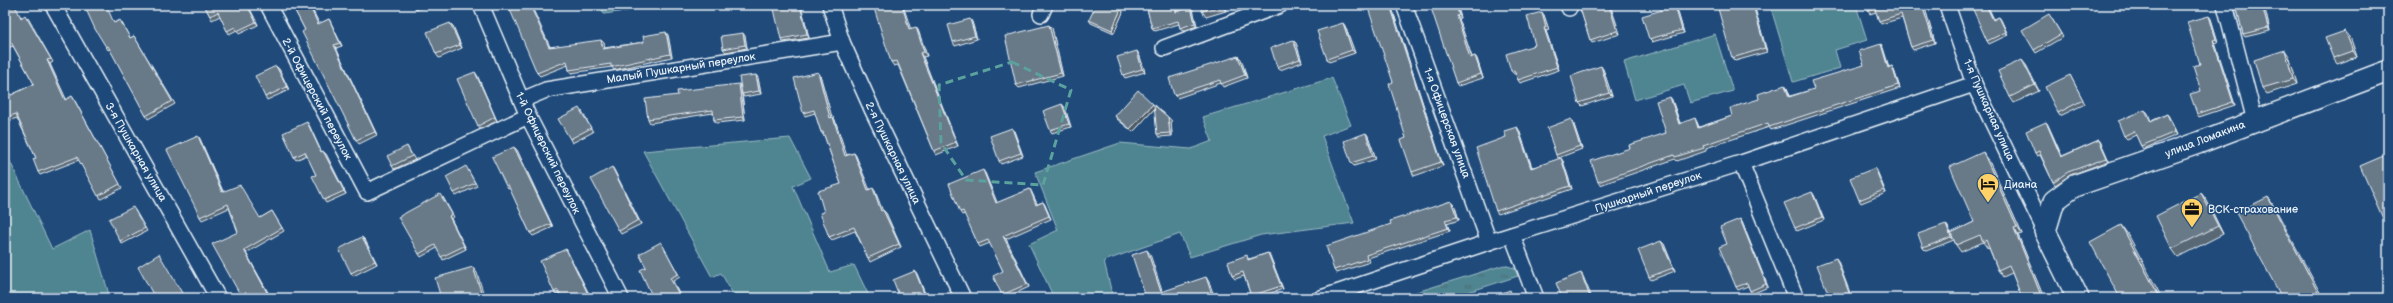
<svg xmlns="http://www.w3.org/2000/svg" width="2393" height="303" viewBox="0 0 2393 303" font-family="'Balsamiq Sans',sans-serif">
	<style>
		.grass { fill: url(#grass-tufts); stroke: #9cbbc4 }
		.green { fill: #508591; stroke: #9cbbc4 }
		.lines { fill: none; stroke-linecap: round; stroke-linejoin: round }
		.minor-casing { stroke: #e8f1f8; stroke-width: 18 }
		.secondary-casing { stroke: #e8f1f8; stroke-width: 24 }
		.minor { stroke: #1f4a7a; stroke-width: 15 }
		.secondary { stroke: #1f4a7a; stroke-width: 21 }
		.wall { fill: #596875; stroke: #e8f1f8 }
		.shaded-wall { fill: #49555f; stroke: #e8f1f8 }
		.building { fill: #687988; stroke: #e8f1f8 }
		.marked { fill: none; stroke: #5ba19e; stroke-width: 3; stroke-dasharray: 8 5; stroke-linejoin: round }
		.labels { text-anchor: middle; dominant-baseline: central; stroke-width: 3; stroke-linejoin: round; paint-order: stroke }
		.street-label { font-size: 11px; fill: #e8f1f8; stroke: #1f4a7a }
		.poi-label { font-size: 11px; fill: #e8f1f8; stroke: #1f4a7a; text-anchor: start }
	</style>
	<defs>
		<pattern id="grass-tufts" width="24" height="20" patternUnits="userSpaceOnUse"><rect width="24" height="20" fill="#508591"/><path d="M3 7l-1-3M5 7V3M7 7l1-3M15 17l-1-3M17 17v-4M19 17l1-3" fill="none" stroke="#4c6d75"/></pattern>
	</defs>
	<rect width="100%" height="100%" fill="#1f4a7a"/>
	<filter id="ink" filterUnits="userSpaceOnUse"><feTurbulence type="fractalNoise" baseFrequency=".025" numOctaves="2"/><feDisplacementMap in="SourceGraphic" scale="8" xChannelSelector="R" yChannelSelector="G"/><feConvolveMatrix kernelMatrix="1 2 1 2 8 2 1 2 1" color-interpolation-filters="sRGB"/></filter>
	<g filter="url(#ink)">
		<path class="grass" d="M1504,265L1514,268L1518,276L1450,298H1397Z"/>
		<g class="green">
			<path d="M600,5H670L604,14Z"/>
			<path d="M1770,5H1856L1867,40L1835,50L1840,68L1793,82Z"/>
			<path d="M1715,34L1733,91L1690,103L1684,85L1635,100L1624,62Z"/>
			<path d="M1332,78L1351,125L1322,136L1354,223L1261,235L1190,257L1180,234L1104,261L1113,298H1054L1029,244L1058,230L1035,172L1120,143L1191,149L1212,141L1203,117Z"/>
			<path d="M790,138L811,178L793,186L830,272L854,265L870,298H735L721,273L712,277L643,151Z"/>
			<path d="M5,151L52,249L90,230L110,298H5Z"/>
		</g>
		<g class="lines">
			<g class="minor-casing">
				<g id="minor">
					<path d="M53,5L218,298"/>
					<path d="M268,5L367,192L528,116"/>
					<path d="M481,5L528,116L621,298"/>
					<path d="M830,5L842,42L872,109L963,298"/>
					<path d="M1404,5L1489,242"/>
					<path d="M1569,5V8"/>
					<path d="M1947,5L1974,84L2045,231"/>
					<path d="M2225,5L2255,121"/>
					<path d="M1041,14L1045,5"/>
					<path d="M1164,48L1280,5"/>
					<path d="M522,100L546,90L842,42"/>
					<path d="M1741,163L1796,298"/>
					<path d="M1512,235L1536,298"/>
					<path d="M1321,298L1489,242L1741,163L1974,84"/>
				</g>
			</g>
			<g class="secondary-casing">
				<path id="secondary" d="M2078,298L2045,231L2054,201L2074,186L2198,143L2388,71"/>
			</g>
			<use href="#minor" class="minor"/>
			<use href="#secondary" class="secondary"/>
		</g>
		<g class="wall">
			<path d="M5,5L22,17L28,18L53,62L50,64L66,100L72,96L74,99L122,188L101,199L79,160L40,175L38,172L36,158L17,118L5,122V98L34,84L13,46L5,49Z"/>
			<path d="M204,5H248L258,25L239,34L237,30L229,34L220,16L212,20Z"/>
			<path d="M292,5H310L319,24L329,19L331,23L342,46L336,48L377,135L359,144L356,140L305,30Z"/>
			<path d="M413,5H429L416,10Z"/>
			<path d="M801,5L809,38L783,42L781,39Z"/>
			<path d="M1146,5H1175L1177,11L1191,7L1193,10L1197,26L1182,31L1180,28L1179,24L1155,31L1152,28Z"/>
			<path d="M1224,5L1226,11L1206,17L1202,11Z"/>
			<path d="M1377,5H1391L1443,166L1414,176L1412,172L1406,138L1393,82Z"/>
			<path d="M1457,5L1461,18L1459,19L1472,57L1475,56L1477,59L1483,78L1458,86L1456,83Z"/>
			<path d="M1579,5H1610L1620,34L1592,43L1590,40Z"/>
			<path d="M1754,5L1767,52L1735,61L1732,58Z"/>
			<path d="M1866,5H1924L1935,43L1913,50L1911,47L1902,18L1881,24L1879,21L1876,12L1870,14L1868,11Z"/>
			<path d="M1987,5L1994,19L1999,17L2001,20L2008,35L1989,44L1987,41Z"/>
			<path d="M2236,5H2264L2270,31L2245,37L2243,34Z"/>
			<path d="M1121,9L1123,12L1114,33L1091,23L1089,20Z"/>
			<path d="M1677,9L1684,33L1652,42L1649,39Z"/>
			<path d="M1544,15L1549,30L1546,31L1559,70L1520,83L1518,80L1516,74H1514L1511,71L1535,45Z"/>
			<path d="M2209,16L2211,19L2218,42L2215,43L2235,105L2199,117L2197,114L2201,91L2200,64Z"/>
			<path d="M2051,17L2063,37L2036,53L2034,50Z"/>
			<path d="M970,19L972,22L977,39L955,46L953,42Z"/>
			<path d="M115,22L122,23L130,38L134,36L175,104L148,119L110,49L108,50L106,47Z"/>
			<path d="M450,23L453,26L462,48L439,58L436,54Z"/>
			<path d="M1343,23L1345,26L1355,53L1329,62L1327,59Z"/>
			<path d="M911,28L918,30L927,56L923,57L958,146L936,155L934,151L898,65L894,66L891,62Z"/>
			<path d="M1052,28L1063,76L1019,88L1016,85Z"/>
			<path d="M668,35L672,57L614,70L612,67L571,73L569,70L568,65L540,76L537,73L550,47L604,43V48L644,42Z"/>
			<path d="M745,36L747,48L726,52L723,49Z"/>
			<path d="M2350,37L2357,57L2337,64L2333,58Z"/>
			<path d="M1293,40L1296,43L1302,62L1280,70L1277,67Z"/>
			<path d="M1881,44L1883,48L1889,67L1892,66L1894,70L1900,88L1771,130L1769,127L1706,148V151L1677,161L1675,159L1600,185L1598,182L1630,148L1666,133L1670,97L1672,100L1680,123L1697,122L1699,127L1732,116L1759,99L1787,88L1790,96L1814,89L1864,65Z"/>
			<path d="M1139,54L1145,72L1125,78L1123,75Z"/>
			<path d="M2289,56L2297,84L2267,94L2262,88Z"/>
			<path d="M1241,59L1247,78L1223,87L1221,83L1177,98L1174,95Z"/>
			<path d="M2026,65L2039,91L2014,103L2010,97Z"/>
			<path d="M279,69L289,90L267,100L265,97Z"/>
			<path d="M1603,69L1612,96L1582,106L1579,103Z"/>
			<path d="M818,72L820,75L832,118L833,117L835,120L846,155L854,153L856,156L869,189L875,191L882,211L886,213L901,247L870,262L868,258L855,231L832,240L829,237L824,212L841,184L824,135H823L821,132L815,113L805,116L803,113Z"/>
			<path d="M477,75L497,121L480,129L478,126Z"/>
			<path d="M756,75L758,78L761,94L744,97L742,94V92L745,120L716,123L714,120L713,113L650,123L648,119L739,84L741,87Z"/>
			<path d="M2070,75L2085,104L2060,116L2058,113Z"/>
			<path d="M1062,104L1065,108L1071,127L1052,133L1050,130Z"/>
			<path d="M1155,105L1171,120L1172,136L1159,137L1157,134L1155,108L1133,132L1117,119L1115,116Z"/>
			<path d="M2145,110L2148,113L2151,121L2167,114L2169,117L2177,135L2143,149L2141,146L2136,135L2127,139L2124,136Z"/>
			<path d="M582,111L593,132L572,143L570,139Z"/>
			<path d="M1571,119L1573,122L1582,149L1558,158L1556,155Z"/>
			<path d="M2046,122L2048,125L2062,156L2099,140L2101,143L2109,161L2070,175L2055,185L2053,182L2040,155L2037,156L2035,153Z"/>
			<path d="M309,125L321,152L323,151L326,154L346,194L326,203L324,200L316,175L307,155L296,160L294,157Z"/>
			<path d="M1517,127L1519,130L1532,167L1563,161L1572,189L1498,214L1496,211L1506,137Z"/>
			<path d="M1014,131L1023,156L1001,164L999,161Z"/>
			<path d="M1366,133L1368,136L1376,159L1354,166L1351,163Z"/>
			<path d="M198,136L200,139L223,191L260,218L272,211L284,231L246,253L271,298L275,295L277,298H242L238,232L229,208L202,220L200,217Z"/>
			<path d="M407,146L415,160L394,169L392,166Z"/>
			<path d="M517,150L553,227L533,236L530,233L510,188L508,189L506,186Z"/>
			<path d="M1988,159L2022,234L2018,235L2044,298H2022L2012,273L2003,277L1998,270L1989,248L1988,249L1983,242L1961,252L1956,245L1954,240L1926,251L1923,248L1948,227L1951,233L1974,222Z"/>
			<path d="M612,167L614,170L641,224L621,234L619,231Z"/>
			<path d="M1875,168L1877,171L1886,193L1861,203L1859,200Z"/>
			<path d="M468,170L477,186L456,196L454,193Z"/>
			<path d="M985,173L997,203L1030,189L1032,193L1037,204L1043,202L1045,205L1051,219L1006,239L1029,287L1005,298H1004L1002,295L1003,271L990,243L980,247L978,244L965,214L962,215L960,212Z"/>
			<path d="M2201,193L2207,201L2223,234L2178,257L2172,249Z"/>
			<path d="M1814,195L1824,220L1797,231L1795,228Z"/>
			<path d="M443,197L454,217L451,219L466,249L443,260L437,248L421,257L419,254Z"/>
			<path d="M1451,201L1454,204L1459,220L1447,224L1450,231L1368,258L1370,262L1336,273L1334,270L1391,224Z"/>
			<path d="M135,210L147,231L122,244L120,241Z"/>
			<path d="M1742,222L1768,287L1752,294L1748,286L1738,290L1736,287L1727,244Z"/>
			<path d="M365,240L377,264L353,276L351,273Z"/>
			<path d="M1664,244L1675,271L1651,280L1649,277Z"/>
			<path d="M663,246L680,277L673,281L681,298H653L646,267Z"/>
			<path d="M566,249L568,253L591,298H562L560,293L556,295L554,292Z"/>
			<path d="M1268,253L1270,256L1283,289L1256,298H1252L1251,296L1244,276L1235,279L1232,276L1249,258V259Z"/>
			<path d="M915,271L917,274L926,296L921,298H900Z"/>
		</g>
		<g class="shaded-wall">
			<path d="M247,5H248L258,25L256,22Z"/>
			<path d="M309,5H310L321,27L318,24Z"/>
			<path d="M530,5H531L552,51L549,47Z"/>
			<path d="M800,5H801L809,38L807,34Z"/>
			<path d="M902,5H903L912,33L909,29Z"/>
			<path d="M1174,5H1175L1178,15L1176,12Z"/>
			<path d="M1222,5H1224L1226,11L1222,6Z"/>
			<path d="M1390,5H1391L1443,166L1441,162Z"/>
			<path d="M1456,5H1457L1461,18L1459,15Z"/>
			<path d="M1609,5H1610L1620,34L1617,31Z"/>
			<path d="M1753,5H1754L1767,52L1765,48Z"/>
			<path d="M1922,5H1924L1935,43L1933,40Z"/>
			<path d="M1986,5H1987L1995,23L1993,20Z"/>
			<path d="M2262,5H2264L2270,31L2268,28Z"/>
			<path d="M1675,6L1677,9L1684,33L1682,30Z"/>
			<path d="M1191,7L1193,10L1197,26L1195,23Z"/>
			<path d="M1121,9L1123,12L1114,33L1112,30Z"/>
			<path d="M1542,12L1544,15L1549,30L1546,27Z"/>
			<path d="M1457,16L1459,19L1473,61L1470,58Z"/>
			<path d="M2209,16L2211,19L2218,42L2216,39Z"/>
			<path d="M1999,17L2001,20L2008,35L2006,32Z"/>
			<path d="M329,19L331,23L342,46L340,43Z"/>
			<path d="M970,19L972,22L977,39L975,36Z"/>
			<path d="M450,23L453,26L462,48L460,45Z"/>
			<path d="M1343,23L1345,26L1355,53L1352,50Z"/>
			<path d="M1049,25L1052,28L1063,76L1061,73Z"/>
			<path d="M916,27L918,30L927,56L924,52Z"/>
			<path d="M1544,28L1546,31L1559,70L1557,67Z"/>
			<path d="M2345,31L2350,37L2357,57L2353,51Z"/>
			<path d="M666,32L668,35L672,57L670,54Z"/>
			<path d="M743,33L745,36L747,48L745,45Z"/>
			<path d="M601,40L604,43L605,52L603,49Z"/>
			<path d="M1293,40L1296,43L1302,62L1300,59Z"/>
			<path d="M2213,40L2215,43L2235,105L2233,102Z"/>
			<path d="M1881,44L1883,48L1890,71L1888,68Z"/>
			<path d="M334,45L336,48L377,135L375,132Z"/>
			<path d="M2285,50L2289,56L2297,84L2293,79Z"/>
			<path d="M1137,51L1139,54L1145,72L1142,69Z"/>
			<path d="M920,53L923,57L958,146L956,142Z"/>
			<path d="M1238,56L1241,59L1247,78L1245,75Z"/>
			<path d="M1475,56L1477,59L1483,78L1481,74Z"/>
			<path d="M47,60L50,64L68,103L65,100Z"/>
			<path d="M2022,60L2026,65L2039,91L2035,85Z"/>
			<path d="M276,66L279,69L289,90L287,87Z"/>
			<path d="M1601,66L1603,69L1612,96L1609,93Z"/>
			<path d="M1892,66L1894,70L1900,88L1898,85Z"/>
			<path d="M475,72L477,75L497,121L495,117Z"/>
			<path d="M818,72L820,75L833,121L830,118Z"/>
			<path d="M756,75L758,78L761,94L759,91Z"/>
			<path d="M739,84L741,87L745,120L743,117Z"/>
			<path d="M1785,85L1787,88L1791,100L1789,97Z"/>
			<path d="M1670,97L1672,100L1681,127L1679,124Z"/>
			<path d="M1062,104L1065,108L1071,127L1069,124Z"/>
			<path d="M1153,104L1156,107L1133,132L1130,129Z"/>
			<path d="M2167,114L2169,117L2177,135L2175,132Z"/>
			<path d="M833,117L835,120L848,159L845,156Z"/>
			<path d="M1168,117L1171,120L1172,136L1170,133Z"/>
			<path d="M1695,118L1697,122L1700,131L1698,128Z"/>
			<path d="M1571,119L1573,122L1582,149L1580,146Z"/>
			<path d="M307,122L309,125L323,155L321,152Z"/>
			<path d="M2046,122L2048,125L2063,160L2061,157Z"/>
			<path d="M1517,127L1519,130L1533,171L1531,168Z"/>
			<path d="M1012,128L1014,131L1023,156L1021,153Z"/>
			<path d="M1366,133L1368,136L1376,159L1373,156Z"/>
			<path d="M198,136L200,139L224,195L222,192Z"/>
			<path d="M2099,140L2101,143L2109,161L2107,158Z"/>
			<path d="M514,147L517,150L553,227L551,224Z"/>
			<path d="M323,151L326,154L346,194L344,191Z"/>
			<path d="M1983,152L1988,159L2022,234L2017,227Z"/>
			<path d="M854,153L856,156L871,193L868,190Z"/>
			<path d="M1561,158L1563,161L1572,189L1570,186Z"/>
			<path d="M612,167L614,170L641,224L638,220Z"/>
			<path d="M1875,168L1877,171L1886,193L1884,190Z"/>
			<path d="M983,170L985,173L999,207L996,203Z"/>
			<path d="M873,188L875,191L884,214L881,211Z"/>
			<path d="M1030,189L1032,193L1039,208L1036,205Z"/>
			<path d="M1812,192L1814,195L1824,220L1822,217Z"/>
			<path d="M2201,193L2207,201L2223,234L2218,226Z"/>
			<path d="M2268,197L2275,208L2323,298H2321Z"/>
			<path d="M1451,201L1454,204L1459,220L1457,217Z"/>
			<path d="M1043,202L1045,205L1051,219L1049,216Z"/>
			<path d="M883,210L886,213L901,247L899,244Z"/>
			<path d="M449,216L451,219L466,249L464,246Z"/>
			<path d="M1740,219L1742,222L1768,287L1766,284Z"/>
			<path d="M1445,220L1447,224L1450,231L1448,228Z"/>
			<path d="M1946,224L1948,227L1954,240L1951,237Z"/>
			<path d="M2121,225L2129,236L2162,298H2160Z"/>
			<path d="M2014,228L2018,235L2044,298H2042Z"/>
			<path d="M1003,236L1006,239L1029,287L1027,284Z"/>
			<path d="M362,237L365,240L377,264L375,261Z"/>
			<path d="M1661,241L1664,244L1675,271L1673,268Z"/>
			<path d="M566,249L568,253L591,298H590Z"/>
			<path d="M244,250L246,253L271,298H270Z"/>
			<path d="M1147,250L1150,254L1164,297L1161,292Z"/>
			<path d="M1268,253L1270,256L1283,289L1281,286Z"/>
			<path d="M1836,258L1838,261L1852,298H1851Z"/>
			<path d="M473,267L477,273L485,298H483Z"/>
			<path d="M915,271L917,274L926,296L924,293Z"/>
			<path d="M1581,273L1583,276L1592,298L1590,297Z"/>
			<path d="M1206,277L1209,282L1215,298H1213Z"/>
		</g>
		<g class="building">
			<path d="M5,5H15L21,18L25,15L51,59L47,60L65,100L72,96L120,184L98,196L77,157L38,172L33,159L36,158L16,114L5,118V98L34,84L11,42L5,45Z"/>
			<path d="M84,5H106L114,23L120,20L130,38L134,36L172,101L146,116L108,46L106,47L95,29Z"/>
			<path d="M204,5H247L256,22L237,31L235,27L227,31L218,12L210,16Z"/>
			<path d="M292,5H309L318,24L329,19L340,43L334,45L375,132L356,140L302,32L305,30Z"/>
			<path d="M508,5H530L549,47L601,40L603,49L644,42L643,36L666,32L670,54L611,67V64L569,70L567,61L537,73Z"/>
			<path d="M773,5H800L807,34L781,39Z"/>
			<path d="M873,5H902L909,29L916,27L924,52L920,53L956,142L934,151L897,61L891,62Z"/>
			<path d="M1096,5H1111L1121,9L1112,30L1089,20Z"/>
			<path d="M1146,5H1174L1176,12L1191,7L1195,23L1180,28L1178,21L1152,28Z"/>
			<path d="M1200,5H1222V6L1202,11Z"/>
			<path d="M1377,5H1390L1441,162L1412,172L1401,140L1406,138L1389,84L1393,82L1368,8Z"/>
			<path d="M1430,5H1456L1459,15L1457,16L1470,58L1475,56L1481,74L1456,83Z"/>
			<path d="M1579,5H1609L1617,31L1590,40Z"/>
			<path d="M1717,5H1753L1765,48L1732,58Z"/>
			<path d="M1866,5H1922L1933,40L1911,47L1901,14L1879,21L1875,9L1868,11Z"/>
			<path d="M1971,5H1986L1993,20L1999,17L2006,32L1987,41Z"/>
			<path d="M2236,5H2262L2268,28L2243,34Z"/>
			<path d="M1675,6L1682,30L1649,39L1642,16Z"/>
			<path d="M1542,12L1546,27L1544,28L1557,67L1518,80L1514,70L1511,71L1506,54L1535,45L1527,16Z"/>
			<path d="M2049,14L2061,34L2034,50L2022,30Z"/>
			<path d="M2209,16L2216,39L2213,40L2233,102L2197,114L2190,94L2201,91L2193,66L2200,64L2187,22Z"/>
			<path d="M970,19L975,36L953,42L948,25Z"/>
			<path d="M450,23L460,45L436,54L427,32Z"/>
			<path d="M1343,23L1352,50L1327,59L1317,31Z"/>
			<path d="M1049,25L1061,73L1016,85L1005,36Z"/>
			<path d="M2345,31L2353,51L2333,58L2325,38Z"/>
			<path d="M743,33L745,45L723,49L721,36Z"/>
			<path d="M1293,40L1300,59L1277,67L1271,48Z"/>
			<path d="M1881,44L1888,68L1892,66L1898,85L1769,127L1768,123L1703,145L1704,148L1675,157L1674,155L1598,182L1591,161L1630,148L1629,145L1666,133L1656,101L1670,97L1679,124L1695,118L1698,128L1732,116L1730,108L1759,99L1758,94L1785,85L1789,97L1814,89L1811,81L1864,65L1859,51Z"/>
			<path d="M2285,50L2293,79L2262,88L2254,60Z"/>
			<path d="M1137,51L1142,69L1123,75L1117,57Z"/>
			<path d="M1238,56L1245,75L1221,84L1220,80L1174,95L1169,78Z"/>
			<path d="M2022,60L2035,85L2010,97L1998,71Z"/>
			<path d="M276,66L287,87L265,97L255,76Z"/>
			<path d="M1601,66L1609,93L1579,103L1571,76Z"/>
			<path d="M475,72L495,117L478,126L457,79Z"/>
			<path d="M818,72L830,118L833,117L845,156L854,153L868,190L873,188L881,211L883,210L899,244L868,258L854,227L829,237L820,213L824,212L818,191L841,184L823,132H821L814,110L803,113L794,78Z"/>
			<path d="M756,75L759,91L742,94L739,77Z"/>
			<path d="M2070,75L2083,100L2058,113L2045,87Z"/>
			<path d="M739,84L743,117L714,120L713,110L648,119L645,99L678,95L677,91Z"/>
			<path d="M1138,90L1153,104L1130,129L1115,116Z"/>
			<path d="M1062,104L1069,124L1050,130L1043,111Z"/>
			<path d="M1154,105L1168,117L1170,133L1157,134Z"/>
			<path d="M579,108L591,128L570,139L558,119Z"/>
			<path d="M2145,110L2151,122L2167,114L2175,132L2141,146L2134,131L2124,136L2118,121Z"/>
			<path d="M1571,119L1580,146L1556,155L1547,128Z"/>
			<path d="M307,122L321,152L323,151L344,191L324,200L312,176L316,175L305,152L294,157L283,133Z"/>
			<path d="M2046,122L2061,157L2099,140L2107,158L2068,172L2053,182L2039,151L2035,153L2026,131Z"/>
			<path d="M1517,127L1531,168L1561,158L1570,186L1496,211L1476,148L1506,137L1504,131Z"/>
			<path d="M1012,128L1021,153L999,161L990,136Z"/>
			<path d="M1366,133L1373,156L1351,163L1344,141Z"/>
			<path d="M198,136L222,192L240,185L260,218L272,211L282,228L244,250L270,298H242L212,244L238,232L228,204L200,217L167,150Z"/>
			<path d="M407,146L412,156L392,166L387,156Z"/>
			<path d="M514,147L551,224L530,233L508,185L506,186L492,157Z"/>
			<path d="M1983,152L2017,227L2014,228L2042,298H2022L2009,265L1998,270L1986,240L1983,242L1980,235L1956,245L1951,233L1974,222L1950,167Z"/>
			<path d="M2388,154V230L2360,166Z"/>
			<path d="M466,166L475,183L454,193L446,177Z"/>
			<path d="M612,167L638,220L619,231L591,179Z"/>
			<path d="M1875,168L1884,190L1859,200L1850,178Z"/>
			<path d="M983,170L996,203L1030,189L1036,205L1043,202L1049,216L1003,236L1027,284L1002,295L993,276L1003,271L988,240L978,244L963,211L960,212L949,184Z"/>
			<path d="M1812,192L1822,217L1795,228L1784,203Z"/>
			<path d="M2201,193L2218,226L2172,249L2156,216Z"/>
			<path d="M440,194L452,214L449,216L464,246L441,257L435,245L419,254L398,217Z"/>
			<path d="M2268,197L2321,298H2282L2236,213Z"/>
			<path d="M1451,201L1457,217L1445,220L1448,228L1366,255L1367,259L1334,270L1326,246L1391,224L1390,221Z"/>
			<path d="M133,207L145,228L120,241L109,219Z"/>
			<path d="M1740,219L1766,284L1750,291L1747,283L1736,287L1719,247L1727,244L1720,227Z"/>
			<path d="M1946,224L1951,237L1923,248L1918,234Z"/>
			<path d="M2121,225L2160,298H2120L2090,242Z"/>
			<path d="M362,237L375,261L351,273L339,249Z"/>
			<path d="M1661,241L1673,268L1649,277L1638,250Z"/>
			<path d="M661,242L678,274L670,278L681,298H653L640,270L646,267L639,254Z"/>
			<path d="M566,249L590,298H562L558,290L554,292L540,261Z"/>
			<path d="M1147,250L1161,292L1206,277L1213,298H1145H1146L1132,255Z"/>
			<path d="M1268,253L1281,286L1251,296L1243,272L1232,276L1228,262L1247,255L1248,260Z"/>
			<path d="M159,254L185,298H155L138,267Z"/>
			<path d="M1836,258L1851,298H1830L1817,265Z"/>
			<path d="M473,267L483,298H441L435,278Z"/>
			<path d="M915,271L924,293L912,298H900L893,280Z"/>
			<path d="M1581,273L1590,297L1587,298H1562L1556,283Z"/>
			<path d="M1510,290L1513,298H1489Z"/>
			<path d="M275,295L277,298H270Z"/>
		</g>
	</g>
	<path class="marked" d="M1012,62L1071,90L1043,185L966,180L941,143L939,85Z"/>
	<defs>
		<g id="hotel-pin" transform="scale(1.15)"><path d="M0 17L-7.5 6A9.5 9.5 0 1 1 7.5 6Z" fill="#ffd166" stroke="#1f4a7a"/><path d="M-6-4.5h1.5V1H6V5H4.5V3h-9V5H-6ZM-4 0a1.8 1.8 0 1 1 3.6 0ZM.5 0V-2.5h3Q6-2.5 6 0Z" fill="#111"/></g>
		<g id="office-pin" transform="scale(1.15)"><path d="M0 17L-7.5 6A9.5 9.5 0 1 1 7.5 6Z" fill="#ffd166" stroke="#1f4a7a"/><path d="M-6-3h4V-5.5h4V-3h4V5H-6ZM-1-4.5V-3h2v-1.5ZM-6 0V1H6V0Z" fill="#111"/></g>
	</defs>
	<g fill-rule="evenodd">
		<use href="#hotel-pin" x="1988" y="184"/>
		<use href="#office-pin" x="2192" y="209"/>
	</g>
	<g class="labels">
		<g class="street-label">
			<text transform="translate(681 68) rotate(-9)">Малый Пушкарный переулок</text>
			<text transform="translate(317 99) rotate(62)">2-й Офицерский переулок</text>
			<text transform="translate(1989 110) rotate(66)">1-я Пушкарная улица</text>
			<text transform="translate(1447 123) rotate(70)">1-я Офицерская улица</text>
			<text transform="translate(2205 139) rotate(-21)">улица Ломакина</text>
			<text transform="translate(136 152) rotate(60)">3-я Пушкарная улица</text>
			<text transform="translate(548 153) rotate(64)">1-й Офицерский переулок</text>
			<text transform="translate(893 153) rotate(64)">2-я Пушкарная улица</text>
			<text transform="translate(1648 192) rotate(-18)">Пушкарный переулок</text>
		</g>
		<g class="poi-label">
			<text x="2004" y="184">Диана</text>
			<text x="2208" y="209">ВСК-страхование</text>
		</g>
	</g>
	<rect width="2393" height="303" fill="none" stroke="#1f4a7a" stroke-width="20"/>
	<rect x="10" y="10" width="2373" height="283" fill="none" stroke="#e8f1f8" stroke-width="1.5" filter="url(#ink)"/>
</svg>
